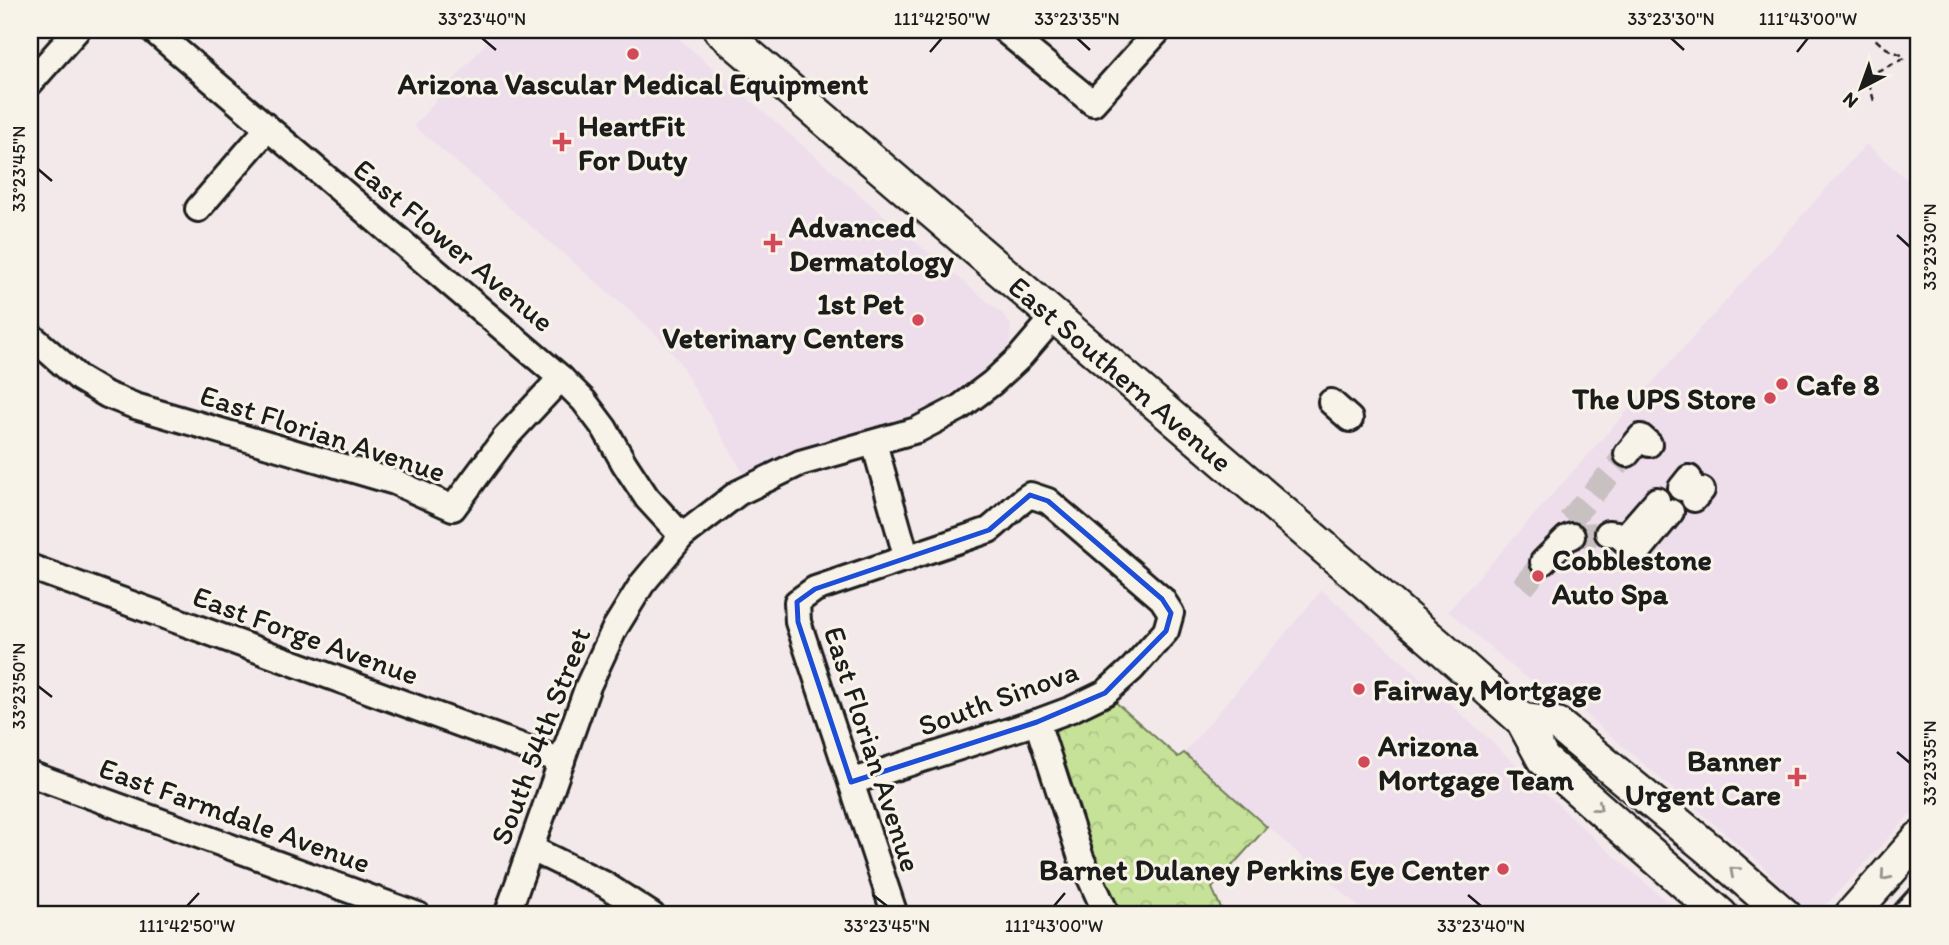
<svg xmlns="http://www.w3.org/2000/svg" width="1949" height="945" viewBox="0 0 1949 945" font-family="Itim,sans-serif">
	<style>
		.built { fill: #eedeec }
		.forest { fill: url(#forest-crowns); stroke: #717e5a; stroke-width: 2 }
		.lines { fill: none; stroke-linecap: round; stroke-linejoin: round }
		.minor-tunnel { stroke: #c8c0c1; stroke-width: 24; stroke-dasharray: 24 12; stroke-linecap: butt }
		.minor-casing { stroke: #1c1c1c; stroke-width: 30 }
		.major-casing { stroke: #1c1c1c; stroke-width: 37 }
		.path { stroke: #1c1c1c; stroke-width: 2.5; stroke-dasharray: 7 5; stroke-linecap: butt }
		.minor { stroke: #f7f3e8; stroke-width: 24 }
		.major { stroke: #f7f3e8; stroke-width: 32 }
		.oneway { stroke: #94928c }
		.marked { fill: none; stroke: #1d4ed8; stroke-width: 5; stroke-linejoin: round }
		.ticks { fill: none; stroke: #1c1c1c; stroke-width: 2.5 }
		.poi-dot { fill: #d1495b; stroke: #f7f3e8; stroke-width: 2.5 }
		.labels { text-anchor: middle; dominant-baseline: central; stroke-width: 6; stroke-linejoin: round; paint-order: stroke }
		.poi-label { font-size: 30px; font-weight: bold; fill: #1c1c1c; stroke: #f7f3e8; text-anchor: start }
		.street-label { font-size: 30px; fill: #1c1c1c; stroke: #f7f3e8 }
		.neatline { fill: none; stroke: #1c1c1c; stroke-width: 2.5 }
		.ticks-label { font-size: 18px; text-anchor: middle; fill: #1c1c1c }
	</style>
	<defs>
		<pattern id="forest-crowns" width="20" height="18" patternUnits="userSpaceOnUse" patternTransform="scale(1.75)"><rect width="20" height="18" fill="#c6e198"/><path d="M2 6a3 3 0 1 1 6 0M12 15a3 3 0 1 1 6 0" fill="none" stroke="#aac082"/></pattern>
	</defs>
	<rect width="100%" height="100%" fill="#f3e9ea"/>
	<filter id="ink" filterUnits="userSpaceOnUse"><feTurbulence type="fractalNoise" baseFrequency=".0143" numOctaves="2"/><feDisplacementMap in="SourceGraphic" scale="14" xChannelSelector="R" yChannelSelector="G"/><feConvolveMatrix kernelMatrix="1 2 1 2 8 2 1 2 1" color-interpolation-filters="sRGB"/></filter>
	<g filter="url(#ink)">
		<g class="built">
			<path d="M497,30H669L888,219L1004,315L1011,326L1009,346L974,378L932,406L893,423L791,453L744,475L678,360L652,330L414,126Z"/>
			<path d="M1866,144L1919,190V805L1829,902L1820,908L1811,909L1803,908L1796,903L1761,864L1572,703L1521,674L1448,611Z"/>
			<path d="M1322,590L1489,739L1598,842L1683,915H1368L1184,753Z"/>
		</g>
		<path class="forest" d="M1105,693L1178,757L1184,753L1267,827L1212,888L1224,915H1107L1037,722Z"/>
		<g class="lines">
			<g class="minor-tunnel">
				<path d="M1569,521L1627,454"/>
				<path d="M1572,536L1608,533"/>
				<path d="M1523,587L1543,562"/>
			</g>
			<g class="minor-casing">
				<g id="minor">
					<path d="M153,30L561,378L584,401L605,429L624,463L647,498L682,536"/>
					<path d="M1004,30L1093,103L1159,30"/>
					<path d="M30,83L77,30"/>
					<path d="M198,209L268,128"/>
					<path d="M30,335L80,379L107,395L135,406L395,482L453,508L505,438L561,378"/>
					<path d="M1331,402L1350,419"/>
					<path d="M874,443L907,559"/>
					<path d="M1627,454L1641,437L1649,444"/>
					<path d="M1681,488L1689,478"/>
					<path d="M1694,499L1702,490"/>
					<path d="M1608,533L1617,534L1638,552L1671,512"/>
					<path d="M1623,539L1657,500"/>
					<path d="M1543,562L1567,538L1572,536"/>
					<path d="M30,567L562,761"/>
					<path d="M1037,722L1081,858L1107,915"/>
					<path d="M30,774L418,915"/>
					<path d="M851,782L1037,722L1072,709L1105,693L1132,669L1166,631L1171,613L1162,599L1048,501L1030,495C1013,506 1005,518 989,530L815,589L797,602L798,622L895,915"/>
					<path d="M532,849L604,884L652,915"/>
					<path d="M507,915L588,686L615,628L642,584L682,536L738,493L800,463L917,430L959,408L992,383L1019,358L1055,316"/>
				</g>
			</g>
			<g class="major-casing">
				<g id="major">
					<path id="s1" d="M720,30L1438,645L1522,720L1543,759L1721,915"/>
					<path d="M1522,720L1557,724L1709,849L1785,915"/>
					<path d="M1851,915L1919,838"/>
					<path d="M1909,915L1919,904"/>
				</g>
			</g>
			<path class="path" d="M1868,30C1874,38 1880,45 1890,50C1896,53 1900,53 1905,58L1867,76L1874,101"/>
			<use href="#minor" class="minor"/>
			<use href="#major" class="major"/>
		</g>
		<defs><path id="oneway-chevron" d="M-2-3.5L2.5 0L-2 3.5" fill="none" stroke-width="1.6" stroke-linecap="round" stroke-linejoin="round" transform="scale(1.75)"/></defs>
		<g class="oneway">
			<use href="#oneway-chevron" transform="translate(1598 807) rotate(41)"/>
			<use href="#oneway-chevron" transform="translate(1734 871) rotate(-139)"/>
			<use href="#oneway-chevron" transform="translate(1885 876) rotate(131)"/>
		</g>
	</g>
	<path class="marked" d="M1030,495L1048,501L1162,599L1171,613L1166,631L1105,693L1037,722L851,782L798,622L797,602L815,589L989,530Z"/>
	<path class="ticks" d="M482,38L496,50M1077,38L1090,50M1671,38L1684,50M930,52L942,38M1797,52L1808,38M38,169L52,181M1897,235L1910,247M38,686L52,697M1897,752L1910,763M873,895L887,906M1468,895L1481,906M187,906L199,893M1054,906L1065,893"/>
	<g class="poi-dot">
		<circle cx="633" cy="54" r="7"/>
		<path d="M558.5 131.5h7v7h7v7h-7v7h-7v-7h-7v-7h7z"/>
		<path d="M769.5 232.5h7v7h7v7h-7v7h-7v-7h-7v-7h7z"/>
		<circle cx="918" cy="320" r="7"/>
		<circle cx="1782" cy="384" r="7"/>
		<circle cx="1770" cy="398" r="7"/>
		<circle cx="1538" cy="576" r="7"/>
		<circle cx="1359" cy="689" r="7"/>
		<circle cx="1364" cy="762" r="7"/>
		<path d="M1793.5 766.5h7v7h7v7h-7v7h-7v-7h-7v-7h7z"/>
		<circle cx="1503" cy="869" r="7"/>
	</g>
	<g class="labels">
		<g class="poi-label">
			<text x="633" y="83" text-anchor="middle">Arizona Vascular Medical Equipment</text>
			<text x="578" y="125">HeartFit<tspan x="578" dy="34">For Duty</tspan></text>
			<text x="789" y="226">Advanced<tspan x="789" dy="34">Dermatology</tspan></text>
			<text x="904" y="303" text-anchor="end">1st Pet<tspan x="904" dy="34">Veterinary Centers</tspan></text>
			<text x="1796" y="384">Cafe 8</text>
			<text x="1756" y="398" text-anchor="end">The UPS Store</text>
			<text x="1552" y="559">Cobblestone<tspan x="1552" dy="34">Auto Spa</tspan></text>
			<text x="1373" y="689">Fairway Mortgage</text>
			<text x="1378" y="745">Arizona<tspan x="1378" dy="34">Mortgage Team</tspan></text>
			<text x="1781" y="760" text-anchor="end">Banner<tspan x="1781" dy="34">Urgent Care</tspan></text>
			<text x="1489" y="869" text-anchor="end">Barnet Dulaney Perkins Eye Center</text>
		</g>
		<g class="street-label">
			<text transform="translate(454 245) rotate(40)">East Flower Avenue</text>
			<text stroke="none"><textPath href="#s1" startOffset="528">East Southern Avenue</textPath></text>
			<text transform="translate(323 433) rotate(18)">East Florian Avenue</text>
			<text transform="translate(306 635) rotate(20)">East Forge Avenue</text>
			<text transform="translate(998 698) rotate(-20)">South Sinova</text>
			<text transform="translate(540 736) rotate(-69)">South 54th Street</text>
			<text transform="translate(873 749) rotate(72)">East Florian Avenue</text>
			<text transform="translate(235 815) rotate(20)">East Farmdale Avenue</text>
		</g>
	</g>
	<rect width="1949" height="945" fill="none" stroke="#f7f3e8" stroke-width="77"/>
	<g transform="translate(1861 88) rotate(221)" stroke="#f7f3e8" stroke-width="5" paint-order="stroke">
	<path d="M0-5L12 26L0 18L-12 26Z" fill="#1c1c1c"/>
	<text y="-10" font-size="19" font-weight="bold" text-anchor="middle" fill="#1c1c1c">N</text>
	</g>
	<rect x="38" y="38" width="1872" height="868" class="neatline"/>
	<g class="ticks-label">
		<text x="482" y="25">33°23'40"N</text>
		<text x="942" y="25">111°42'50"W</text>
		<text x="1077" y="25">33°23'35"N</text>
		<text x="1671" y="25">33°23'30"N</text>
		<text x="1808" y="25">111°43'00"W</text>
		<text transform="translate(19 169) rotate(-90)" y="6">33°23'45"N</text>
		<text transform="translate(1930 247) rotate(-90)" y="6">33°23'30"N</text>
		<text transform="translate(19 686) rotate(-90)" y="6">33°23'50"N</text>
		<text transform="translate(1930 763) rotate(-90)" y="6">33°23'35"N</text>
		<text x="187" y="932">111°42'50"W</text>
		<text x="887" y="932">33°23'45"N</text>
		<text x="1054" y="932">111°43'00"W</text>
		<text x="1481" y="932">33°23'40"N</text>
	</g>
</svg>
